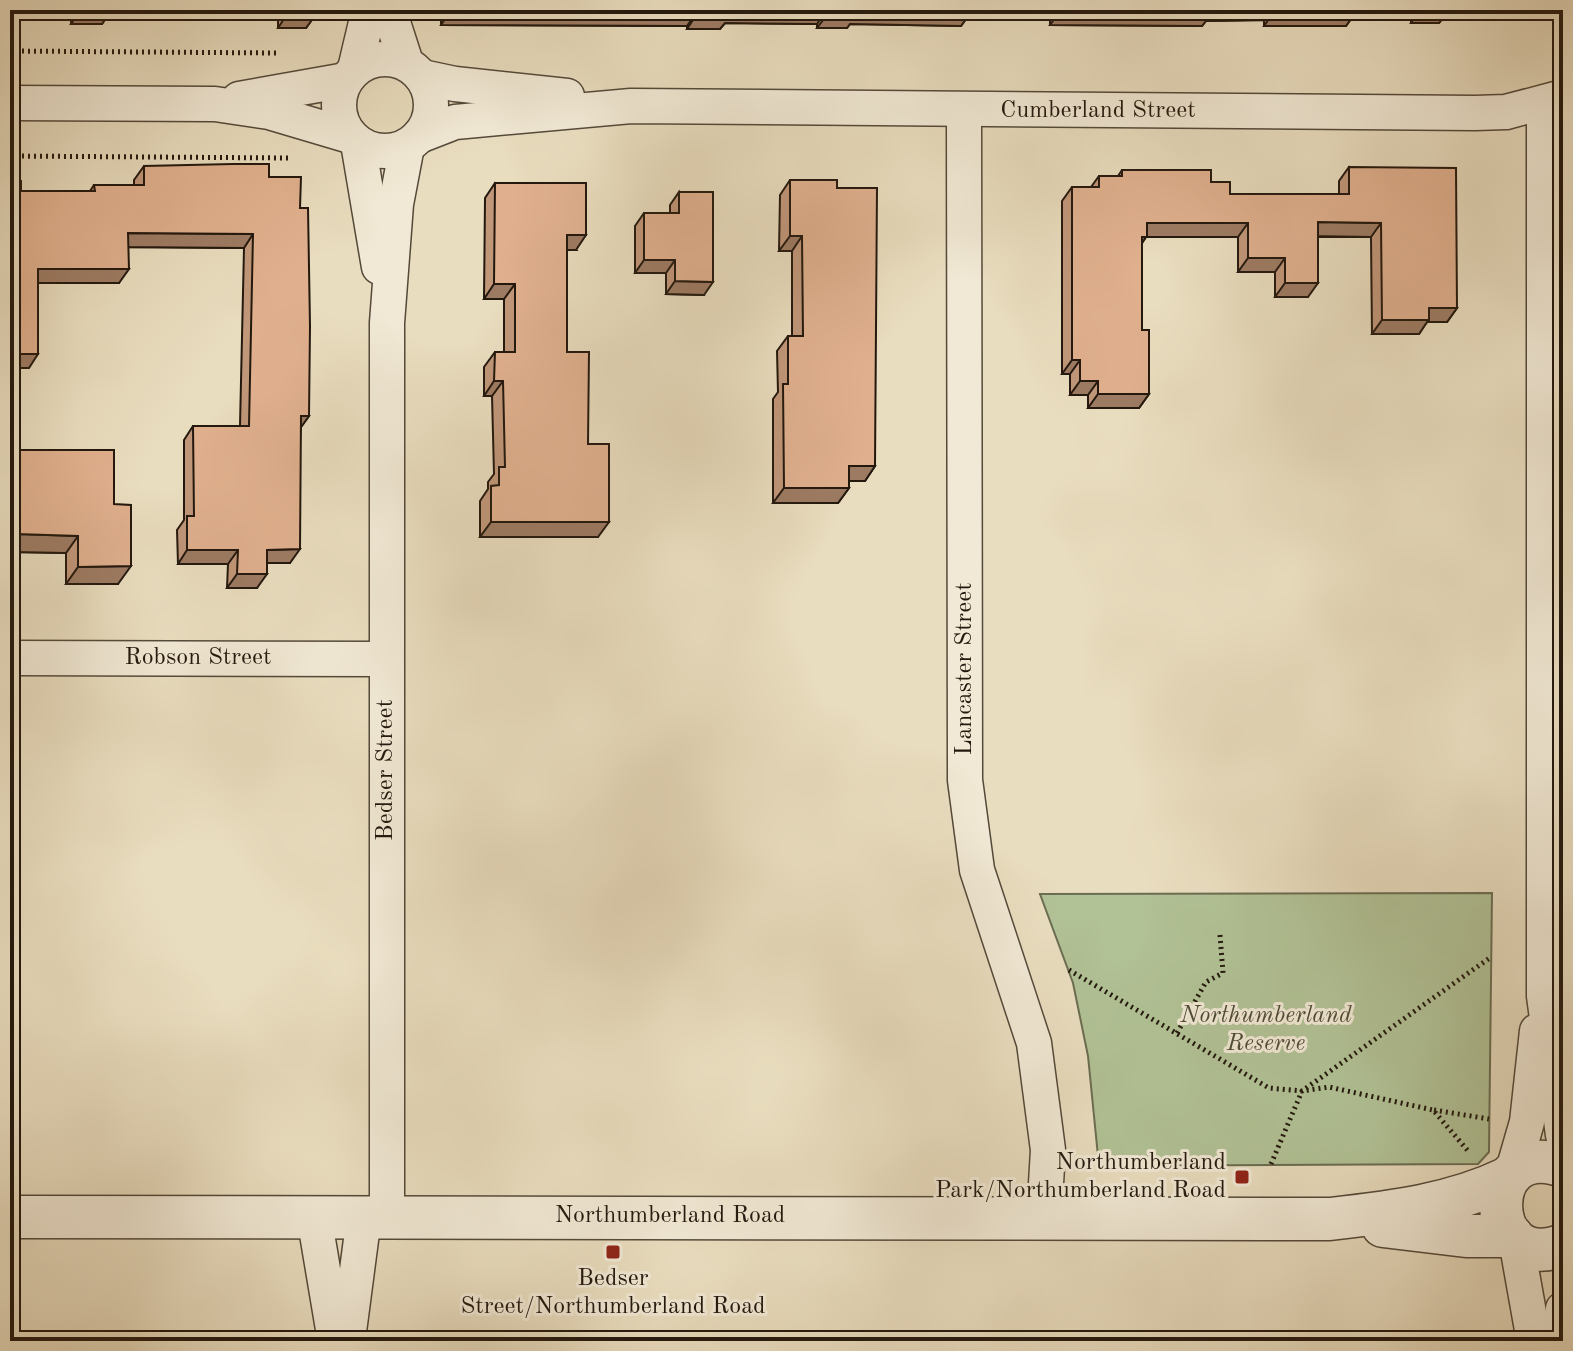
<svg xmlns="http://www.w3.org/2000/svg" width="1573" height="1351" viewBox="0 0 1573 1351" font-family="'Old Standard TT',serif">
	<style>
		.green { fill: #b1c296; stroke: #6a6d52; stroke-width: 2 }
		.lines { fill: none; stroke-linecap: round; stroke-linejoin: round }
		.minor-casing { stroke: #54493a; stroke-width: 37 }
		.tertiary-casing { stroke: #54493a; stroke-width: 45 }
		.path { stroke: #23180e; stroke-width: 5; stroke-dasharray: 2 4; stroke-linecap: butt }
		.minor { stroke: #f1e9d5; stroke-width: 34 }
		.tertiary { stroke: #f1e9d5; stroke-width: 42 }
		.wall { fill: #c1977a; stroke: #23180e; stroke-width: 2 }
		.shaded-wall { fill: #9d7b63; stroke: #23180e; stroke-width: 2 }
		.building { fill: #e0b08e; stroke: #23180e; stroke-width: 2 }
		.poi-dot { fill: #8f2418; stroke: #f1e9d5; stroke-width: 3 }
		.labels { text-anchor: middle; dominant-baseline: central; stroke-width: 6; stroke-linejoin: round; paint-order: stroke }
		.street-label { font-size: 24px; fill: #23180e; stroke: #f1e9d5 }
		.park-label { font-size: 24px; font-style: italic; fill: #4e4b37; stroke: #f1e9d5 }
		.poi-label { font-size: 24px; fill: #23180e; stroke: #f1e9d5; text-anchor: end }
	</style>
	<rect width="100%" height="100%" fill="#e9ddbf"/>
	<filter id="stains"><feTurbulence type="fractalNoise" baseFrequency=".0025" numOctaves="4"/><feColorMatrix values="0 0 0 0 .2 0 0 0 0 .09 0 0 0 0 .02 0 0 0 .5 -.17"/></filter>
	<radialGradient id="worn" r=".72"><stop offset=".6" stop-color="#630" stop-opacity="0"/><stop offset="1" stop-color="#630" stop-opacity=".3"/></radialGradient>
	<path class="green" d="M1492,893L1489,1152L1478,1164L1099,1166L1088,1056L1073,983L1040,894Z"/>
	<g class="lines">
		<g class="minor-casing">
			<g id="minor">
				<path d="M389,10L406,63"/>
				<circle cx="385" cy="105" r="46"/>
				<path d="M355,69L369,10"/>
				<path d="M422,77L455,84L567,96"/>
				<path d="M239,99L346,80"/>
				<path d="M10,103L215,104L269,112L350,136"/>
				<path d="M1544,103V996L1563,1135"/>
				<path d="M964,111L965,780L977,870L1034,1043L1048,1150L1044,1217"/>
				<path d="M419,136L455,122L631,106L1475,113L1506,112L1563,97"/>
				<path d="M358,143L379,267"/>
				<path d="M10,658L386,659"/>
				<path d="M1512,1174L1527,1122L1537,1031"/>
				<path d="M314,1216L335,1341"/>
				<path d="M387,1216V323L396,204L407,146"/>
				<path d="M1516,1240L1534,1341"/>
				<path d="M348,1339L364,1217"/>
				<path d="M1559,1341L1563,1309"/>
			</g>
		</g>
		<g class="tertiary-casing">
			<g id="tertiary">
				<path d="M1563,1166C1478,1136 1483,1277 1563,1245"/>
				<path d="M10,1217L1330,1219C1392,1212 1452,1205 1508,1178"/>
				<path d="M1383,1226L1466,1236H1512"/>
			</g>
		</g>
		<g class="path">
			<path d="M10,51L277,53"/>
			<path d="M10,156L290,158"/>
			<path d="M1069,970L1269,1088L1302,1091L1329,1087L1433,1110L1469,1152"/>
			<path d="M1177,1033L1206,982L1223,973L1220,935"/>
			<path d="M1434,1110L1489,1119"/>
			<path d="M1271,1164L1302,1091L1491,957"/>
		</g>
		<use href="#minor" class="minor"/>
		<use href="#tertiary" class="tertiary"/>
	</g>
	<g class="wall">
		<path d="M22,10H332L327,17H314L306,28H278V17H181V12H126L122,18H106L102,24H71V18H52V12L22,13Z"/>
		<path d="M441,10H1471L1465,18H1443L1439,23H1411V18L1351,19L1346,26H1264V20L1206,21L1202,26L1050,25V14L969,15L961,26L850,24L847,28H817V24L725,23L720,29H687V26L441,25Z"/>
		<path d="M144,166L269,177L300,208L309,416L301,427L290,563H267L257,588H227L228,564H178L177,530L184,520V440L193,426H240L244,248L128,247L119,283H38L29,368L21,191H90L94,185H134V180Z"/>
		<path d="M1349,167L1457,308L1447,322H1427L1419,334H1372L1371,237H1318L1308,297H1275V272H1238V237H1146L1142,243V330L1149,394L1139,408H1088V395H1070V374H1062V201L1072,187H1091L1099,176H1118L1122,170L1211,182L1230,194H1339V181Z"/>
		<path d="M790,180L837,188L875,466L865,481H849V488L838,503H773V399L778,392L777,351L788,336H792V251H779L780,195Z"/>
		<path d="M495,183L576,250H567V352L588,444L598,537H480V501L488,489V482L494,474L492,396H484V367L495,352H504V299H484L485,198Z"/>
		<path d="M679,192L704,295L666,294V273H635V226L644,213H670V205Z"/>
		<path d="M16,450L114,504L118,584H66V553L13,552Z"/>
	</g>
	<g class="shaded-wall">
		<path d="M24,10H54L52,12L22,13Z"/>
		<path d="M57,10H77L71,18H52Z"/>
		<path d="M81,10H182L181,12H126L122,18H106L102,24H71Z"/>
		<path d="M186,10H283L278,17H181Z"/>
		<path d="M290,10H332L327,17H314L306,28H278Z"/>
		<path d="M451,10H698L687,26L441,25Z"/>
		<path d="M729,10H827L817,24L725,23L720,29H687L699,11Z"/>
		<path d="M856,10H1053L1050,14L969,15L961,26L850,24L847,28H817L830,11Z"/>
		<path d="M1061,10H1272L1264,20L1206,21L1202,26L1050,25Z"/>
		<path d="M1275,10H1416L1411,18L1351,19L1346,26H1264Z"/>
		<path d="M1420,10H1471L1465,18H1443L1439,23H1411Z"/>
		<path d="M1318,222L1381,223L1371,237L1308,236Z"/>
		<path d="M1147,223H1248L1238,237H1146L1137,251Z"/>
		<path d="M128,233L253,234L244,248L119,247Z"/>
		<path d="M567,235H586L576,250H556Z"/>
		<path d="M790,236H802L792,251H779Z"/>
		<path d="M1248,258H1285L1275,272H1238Z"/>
		<path d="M644,260H675L666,273H635Z"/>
		<path d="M38,269H129L119,283H28Z"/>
		<path d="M675,281L713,282L704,295L666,294Z"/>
		<path d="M1285,283H1318L1308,297H1275Z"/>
		<path d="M494,284H515L504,299H484Z"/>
		<path d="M1429,308H1457L1447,322H1427L1419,334H1372L1382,320Z"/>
		<path d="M10,354H38L29,368H10Z"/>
		<path d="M1072,360H1080L1070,374H1062Z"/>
		<path d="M494,381H503L492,396H484Z"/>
		<path d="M1080,381H1098L1088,395H1070Z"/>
		<path d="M1098,394H1149L1139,408H1088Z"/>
		<path d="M301,416H309L299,430Z"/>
		<path d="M849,466H875L865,481H838Z"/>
		<path d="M784,488H849L838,503H773Z"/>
		<path d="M491,522H609L598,537H480Z"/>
		<path d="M17,534L78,536L66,553L13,552L10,556V544Z"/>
		<path d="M300,549L290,563H257L267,550Z"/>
		<path d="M187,550H238L228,564H178Z"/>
		<path d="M131,566L118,584H66L78,567Z"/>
		<path d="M237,574H267L257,588H227Z"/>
	</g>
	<g class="building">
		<path d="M699,10H733L732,12L699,11Z"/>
		<path d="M233,164H269V177H301L300,208H308L310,326L309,416H301L300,549L267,550V574H237L238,550H187V516H194L193,426H249L253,234L128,233L129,269H38V354H10V181H21V191H95L94,185H144V166Z"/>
		<path d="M1349,167L1456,168L1457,308H1429V320H1382L1381,223L1318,222V283H1285V258H1248V223H1147V237H1142V330H1149V394H1098V381H1080V360H1072V187H1099V176H1122V170H1211V182H1230V194H1349Z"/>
		<path d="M790,180H837V188H877L875,466H849V488H784L783,384H788V336H803L802,236H790Z"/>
		<path d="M495,183H586V235H567V352H589L588,444H609V522H491V486L499,485V467H505L503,381H494L495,352H515V284H494Z"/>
		<path d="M679,192H713V282L675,281V260H644V213H679Z"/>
		<path d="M10,439H16V450H114V504L131,505V566L78,567V536L17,534V546H10Z"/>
	</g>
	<g class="poi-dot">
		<rect x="1234" y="1169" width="16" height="16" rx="4"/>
		<rect x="605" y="1244" width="16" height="16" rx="4"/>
	</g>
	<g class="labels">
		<g class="street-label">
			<text x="1098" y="111">Cumberland Street</text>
			<text x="198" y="658">Robson Street</text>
			<text transform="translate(965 669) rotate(-90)">Lancaster Street</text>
			<text transform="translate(386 770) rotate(-90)">Bedser Street</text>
			<text x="670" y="1216">Northumberland Road</text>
		</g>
		<g class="park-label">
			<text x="1266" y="1016">Northumberland<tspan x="1266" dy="28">Reserve</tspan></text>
		</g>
		<g class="poi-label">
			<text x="1226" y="1163">Northumberland<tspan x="1226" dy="28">Park/Northumberland Road</tspan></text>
			<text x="613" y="1279" text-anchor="middle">Bedser<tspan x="613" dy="28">Street/Northumberland Road</tspan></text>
		</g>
	</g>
	<rect width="1573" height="1351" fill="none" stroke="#e9ddbf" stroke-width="40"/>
	<rect x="12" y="12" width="1549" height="1327" fill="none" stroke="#23180e" stroke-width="4"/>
	<rect x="20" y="20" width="1533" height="1311" fill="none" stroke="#23180e" stroke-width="2"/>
	<rect width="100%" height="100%" filter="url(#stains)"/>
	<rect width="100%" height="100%" fill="url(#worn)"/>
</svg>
